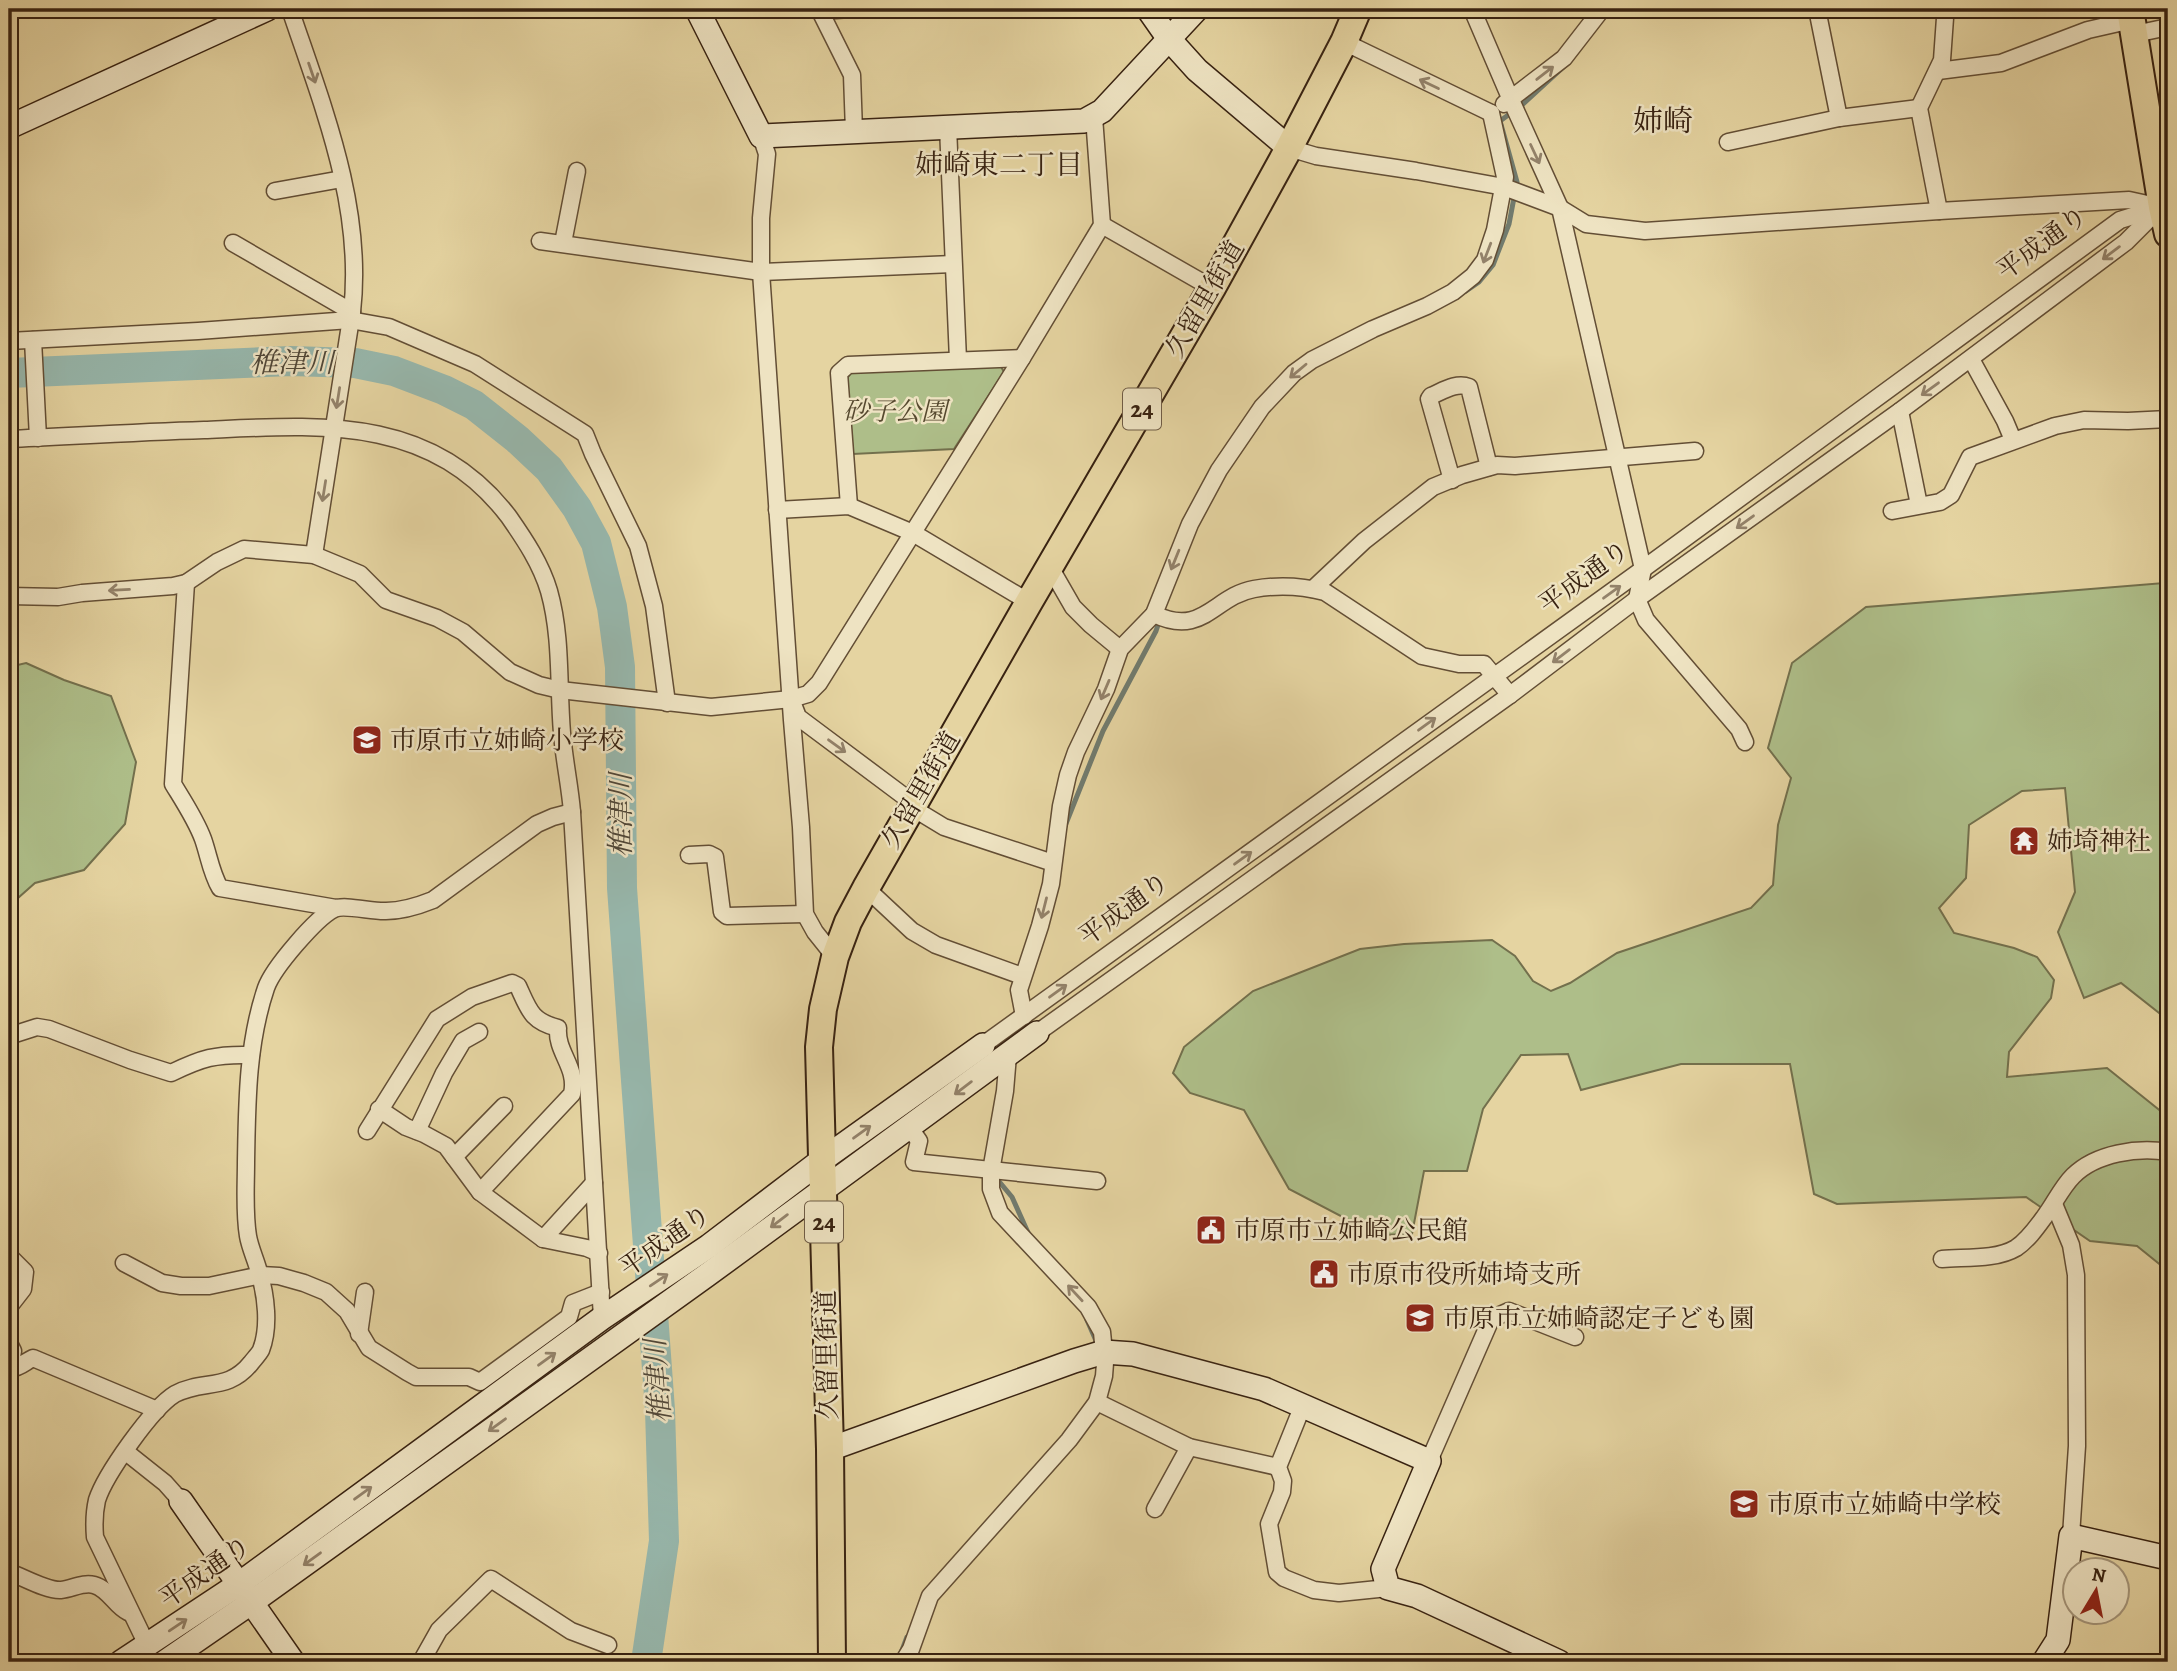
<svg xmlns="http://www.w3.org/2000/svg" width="2177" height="1671" viewBox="0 0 2177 1671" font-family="Alegreya,'Noto Serif JP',serif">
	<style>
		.green { fill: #aebe89; stroke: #73704d; stroke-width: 2 }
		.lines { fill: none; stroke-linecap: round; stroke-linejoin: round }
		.stream { stroke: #717b6e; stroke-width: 5 }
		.river { stroke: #97b7ac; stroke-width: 30 }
		.street-casing { stroke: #634e35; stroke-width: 19 }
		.secondary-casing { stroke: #382211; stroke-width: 26 }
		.primary-casing { stroke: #382211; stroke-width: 30 }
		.street { stroke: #eee3c2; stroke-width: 16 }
		.secondary { stroke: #eee3c2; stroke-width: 23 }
		.primary { stroke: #e5d4a1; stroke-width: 26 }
		.oneway { stroke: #93826a }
		.labels { text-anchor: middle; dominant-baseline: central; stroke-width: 5; stroke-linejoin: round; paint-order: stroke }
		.shield { fill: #eee3c2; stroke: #6f5c46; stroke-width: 2 }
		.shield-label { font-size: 24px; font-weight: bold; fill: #382211 }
		.street-label { font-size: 26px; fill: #382211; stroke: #eee3c2 }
		.park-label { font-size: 26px; font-style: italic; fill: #56492f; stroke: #eee3c2 }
		.poi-label { font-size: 26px; fill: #382211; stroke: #eee3c2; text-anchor: start }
		.neighbourhood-label { font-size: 28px; fill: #382211; stroke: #eee3c2 }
		.water-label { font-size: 28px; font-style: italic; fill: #504738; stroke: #eee3c2 }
		.quarter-label { font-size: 30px; fill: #382211; stroke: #eee3c2 }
	</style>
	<rect width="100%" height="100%" fill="#e5d4a1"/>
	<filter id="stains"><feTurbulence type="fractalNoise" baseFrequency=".00286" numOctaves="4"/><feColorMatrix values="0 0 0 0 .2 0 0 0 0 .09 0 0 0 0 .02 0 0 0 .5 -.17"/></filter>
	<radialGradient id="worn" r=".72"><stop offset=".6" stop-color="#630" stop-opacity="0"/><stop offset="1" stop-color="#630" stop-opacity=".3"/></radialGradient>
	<g class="green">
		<path d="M1000,365L1004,372L954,449L853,454L847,378L852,372Z"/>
		<path d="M2164,583L2168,589V1020L2121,983L2084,998L2058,932L2075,892L2065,788L2022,791L1969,825L1966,878L1939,908L1954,933L2014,948L2037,957L2054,980L2051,998L2009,1052L2007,1077L2107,1068L2168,1117V1271L2137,1246L2090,1241L2026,1197L1837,1204L1814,1194L1790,1064H1681L1581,1090L1568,1054L1521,1055L1483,1109L1467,1171H1424L1412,1234L1377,1235L1289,1189L1244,1110L1190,1093L1173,1073L1184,1047L1253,991L1360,949L1404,944L1492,940L1515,956L1533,981L1551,991L1570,983L1617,953L1751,908L1773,885L1778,825L1791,778L1768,748L1792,663L1866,607Z"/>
		<path d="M26,663L64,680L111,696L136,762L125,824L84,870L35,883L9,906V667Z"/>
	</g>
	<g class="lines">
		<g class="stream">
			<path d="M1466,291L1479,282L1493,265L1509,224L1517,182L1500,121L1522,105L1570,61"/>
			<path d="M1065,826L1103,731L1156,631L1160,619"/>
			<path d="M997,1179L1012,1197L1030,1237"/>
			<path d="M1087,1320L1097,1343"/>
			<path d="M894,1662L901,1653L907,1637"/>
		</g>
		<path class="river" d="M9,373L291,361L355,363L394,371L444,390L474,405L517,439L549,469L577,508L596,543L612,607L620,667L622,888L660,1410L664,1541L646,1662"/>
		<g class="street-casing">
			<g id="street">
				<path d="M290,9C323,107 364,207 352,312L314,555"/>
				<path d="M819,9L852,75L854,131"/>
				<path d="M1472,9L1511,100L1560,208L1643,569L1637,599L1646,620L1739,729L1745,742"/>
				<path d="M1817,9L1839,118"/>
				<path d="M820,11L851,9"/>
				<path d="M2135,34L2168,27"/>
				<path d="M1344,42L1491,113"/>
				<path d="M1938,71L2001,63L2088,30L2132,20"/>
				<path d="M1504,104L1564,58L1602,9"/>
				<path d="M948,127L958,360"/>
				<path d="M761,136L767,154L761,218V272L792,720L801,827L805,914L815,932L835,957"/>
				<path d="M1728,142L1839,118L1919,108"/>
				<path d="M1289,148L1316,156L1416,171L1504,187L1560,208L1586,224L1645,231L1939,211L2129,200L2161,207"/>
				<path d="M275,191L342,179"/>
				<path d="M1939,211L1919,108L1942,60L1945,18L1943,9"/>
				<path d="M1102,225L1212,288"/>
				<path d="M540,241L761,272L953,264"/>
				<path d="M233,243L352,312"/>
				<path d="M563,243L577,171"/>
				<path d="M33,340L38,438"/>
				<path d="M9,341L198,331L350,320L389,327L475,364L585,434L593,454L638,546L654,606L667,703"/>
				<path d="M1971,359L2005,421L2013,440"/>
				<path d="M1900,411L1919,505"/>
				<path d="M9,439C74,436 139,432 204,430C319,425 431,414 509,517C525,540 541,564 549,591C562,637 558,686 562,733C564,760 570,786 572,812L602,1318"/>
				<path d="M1452,480L1429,399L1431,396C1443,391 1456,382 1469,387L1489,467"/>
				<path d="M849,506L839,373L848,365L1022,358"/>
				<path d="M777,510L849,506L913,533L1029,602"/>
				<path d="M1892,511L1940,502L1951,495L1970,457L2055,426L2084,420L2128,421L2168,419"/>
				<path d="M1050,567L1073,607L1091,625L1120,649"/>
				<path d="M186,583L173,784C184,802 196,820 203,839C209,856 211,873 220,888L336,908"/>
				<path d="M1313,589L1364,541L1433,487L1462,475L1497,465L1515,466L1695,451"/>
				<path d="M9,596L58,597L82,593L173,586L186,583L217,562L244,549L314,555L360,574L386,600L437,618L463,632L510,672L539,685L560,690L711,707L791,699L808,694L819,683L1022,358L1102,225L1094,117"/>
				<path d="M1154,614C1203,638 1214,596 1254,589C1277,585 1302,586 1325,592L1422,656L1459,664H1484L1510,695"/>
				<path d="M793,704L798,717L913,803"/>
				<path d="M911,807L944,827L1053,863"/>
				<path d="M689,855L709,854L715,857L722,912L727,916L805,914"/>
				<path d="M866,888L912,931L936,945L1022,976"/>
				<path d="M1024,1016L1019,990L1040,926L1051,884L1061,806L1068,775L1076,752L1106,689L1120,649L1154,614L1190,524L1219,470L1262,407L1294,373L1312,360L1373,329L1427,306L1453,292L1473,276L1485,260L1495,230L1505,177L1491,113"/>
				<path d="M1037,1033L1510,695L1637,599L1900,411L2126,242L2158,210"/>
				<path d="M9,1036L37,1027L49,1029L130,1060L171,1073C202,1058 215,1054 251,1055"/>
				<path d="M983,1045L1643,569L2120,220L2162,207L2167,200"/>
				<path d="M379,1109L406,1127L424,1134L446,1146L480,1192L543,1239L587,1248L599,1253"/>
				<path d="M910,1128L919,1141L914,1162L1097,1181"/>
				<path d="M367,1131L437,1019L472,997L512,983L518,986C529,1010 531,1021 558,1028C556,1053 578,1067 572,1094L480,1192"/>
				<path d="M417,1131L444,1073L463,1041L479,1032"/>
				<path d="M454,1157L504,1106"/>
				<path d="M2054,1204L2071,1245L2076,1275L2077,1446L2071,1536"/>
				<path d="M543,1239L594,1183"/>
				<path d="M9,1256L25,1272L23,1289L9,1307"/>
				<path d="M1942,1259C1965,1257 1996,1260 2016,1248C2028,1240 2037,1227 2045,1216C2054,1204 2062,1187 2073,1176C2096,1153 2138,1147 2168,1152"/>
				<path d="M124,1263L162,1283L181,1286H209L261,1275L279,1276L304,1283L326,1292L347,1311L369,1348L407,1372L416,1377H469L480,1382L569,1317L573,1303L601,1292"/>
				<path d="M359,1334L365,1292"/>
				<path d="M9,1343L13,1351L11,1362L12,1368C20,1368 26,1361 33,1358L157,1410"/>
				<path d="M1097,1402L1189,1447L1278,1467"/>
				<path d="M1303,1405L1278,1467L1283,1481L1282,1492L1269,1524L1277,1572L1284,1578L1314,1590L1339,1593L1388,1588"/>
				<path d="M126,1452L165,1483L181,1501"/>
				<path d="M1429,1461L1491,1319L1509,1311L1575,1337"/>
				<path d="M1155,1509L1189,1447"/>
				<path d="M9,1572C23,1577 47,1591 61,1590C72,1589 83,1582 94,1585C109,1589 115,1606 128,1612"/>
				<path d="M147,1645L95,1537C94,1525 94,1513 97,1500C105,1475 152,1408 175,1394C203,1379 228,1392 251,1363C254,1359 259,1354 261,1350C270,1327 266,1295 259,1272C256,1260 250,1248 248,1236C244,1212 246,1186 246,1162C247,1104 247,1044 266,988C273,968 316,918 334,909C344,904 373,912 386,911C402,911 418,906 433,900L537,824L553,817L572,812"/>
				<path d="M421,1662L439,1630L491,1579L571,1631L608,1645"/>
				<path d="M903,1662L911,1649L930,1596L1069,1440L1097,1402L1104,1376L1105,1363L1102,1332L1088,1307L1000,1213L991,1189V1171L1005,1091L1008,1055"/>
			</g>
		</g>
		<g class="secondary-casing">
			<g id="secondary">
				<path d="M697,9L761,136L1084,121L1102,111L1197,9"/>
				<path d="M1148,9L1169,39L1197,70L1289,148"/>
				<path d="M9,127L267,9"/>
				<path d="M830,1449L1074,1361L1104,1352L1133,1354L1264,1389L1429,1461L1383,1569L1388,1588L1417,1596L1559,1662"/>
				<path d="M181,1501L293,1662"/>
				<path d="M121,1662L239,1584L602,1318L709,1246L822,1160L983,1045"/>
				<path d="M165,1662L252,1602L707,1275L1037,1033"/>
				<path d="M2044,1662L2058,1640L2071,1536L2168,1558"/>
			</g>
		</g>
		<g class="primary-casing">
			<g id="primary">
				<path d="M2130,9L2162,207L2168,234"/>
				<path d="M832,1662L830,1449L819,1047L823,1009L835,957L848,922L866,888L1029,602L1212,288L1289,148L1344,42L1358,9"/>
			</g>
		</g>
		<use href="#street" class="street"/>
		<use href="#secondary" class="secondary"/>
		<use href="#primary" class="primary"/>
	</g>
	<defs><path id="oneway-shaft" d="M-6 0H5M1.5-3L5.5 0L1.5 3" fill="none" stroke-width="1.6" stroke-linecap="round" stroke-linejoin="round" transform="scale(1.75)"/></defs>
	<g class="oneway">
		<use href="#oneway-shaft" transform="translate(312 73) rotate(71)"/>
		<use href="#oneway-shaft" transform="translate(1545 73) rotate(-38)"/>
		<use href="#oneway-shaft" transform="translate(1429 84) rotate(-154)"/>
		<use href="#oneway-shaft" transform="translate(1535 154) rotate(65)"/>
		<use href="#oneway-shaft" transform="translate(1487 253) rotate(111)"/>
		<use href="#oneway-shaft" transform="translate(2111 253) rotate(143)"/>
		<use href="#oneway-shaft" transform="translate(1298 371) rotate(140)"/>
		<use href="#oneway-shaft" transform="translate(1930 389) rotate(144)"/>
		<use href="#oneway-shaft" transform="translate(338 398) rotate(99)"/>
		<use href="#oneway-shaft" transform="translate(324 491) rotate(99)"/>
		<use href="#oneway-shaft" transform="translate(1745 522) rotate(144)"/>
		<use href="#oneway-shaft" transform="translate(1175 560) rotate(112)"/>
		<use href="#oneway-shaft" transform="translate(119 590) rotate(177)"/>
		<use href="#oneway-shaft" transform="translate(1612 592) rotate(-36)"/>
		<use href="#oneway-shaft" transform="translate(1561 656) rotate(143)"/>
		<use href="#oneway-shaft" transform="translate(1105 690) rotate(113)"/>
		<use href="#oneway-shaft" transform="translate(1427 724) rotate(-36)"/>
		<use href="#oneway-shaft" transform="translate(837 746) rotate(36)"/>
		<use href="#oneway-shaft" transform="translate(1243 858) rotate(-36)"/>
		<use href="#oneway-shaft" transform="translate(1044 908) rotate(104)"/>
		<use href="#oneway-shaft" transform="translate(1058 991) rotate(-36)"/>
		<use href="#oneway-shaft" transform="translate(963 1088) rotate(143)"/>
		<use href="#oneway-shaft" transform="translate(862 1132) rotate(-36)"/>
		<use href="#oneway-shaft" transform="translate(779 1221) rotate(143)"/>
		<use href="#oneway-shaft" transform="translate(659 1280) rotate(-34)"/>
		<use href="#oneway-shaft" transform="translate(1075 1293) rotate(-133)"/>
		<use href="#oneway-shaft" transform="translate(547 1359) rotate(-36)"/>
		<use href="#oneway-shaft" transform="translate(497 1425) rotate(144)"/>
		<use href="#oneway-shaft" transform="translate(363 1493) rotate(-36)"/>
		<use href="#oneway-shaft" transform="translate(312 1559) rotate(144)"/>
		<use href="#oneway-shaft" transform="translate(178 1625) rotate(-34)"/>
	</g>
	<defs>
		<g id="school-square" transform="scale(1.575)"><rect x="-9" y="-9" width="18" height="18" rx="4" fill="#8f2418" stroke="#eee3c2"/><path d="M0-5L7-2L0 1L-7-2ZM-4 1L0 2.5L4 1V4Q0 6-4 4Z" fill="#fff"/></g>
		<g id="temple-square" transform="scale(1.575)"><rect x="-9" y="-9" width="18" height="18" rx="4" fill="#8f2418" stroke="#eee3c2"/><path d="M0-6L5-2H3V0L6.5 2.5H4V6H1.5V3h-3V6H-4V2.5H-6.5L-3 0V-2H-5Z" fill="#fff"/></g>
		<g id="civic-square" transform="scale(1.575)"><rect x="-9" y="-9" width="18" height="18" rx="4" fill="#8f2418" stroke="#eee3c2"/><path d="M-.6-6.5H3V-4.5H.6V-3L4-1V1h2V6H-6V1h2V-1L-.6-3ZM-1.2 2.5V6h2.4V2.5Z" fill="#fff"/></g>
	</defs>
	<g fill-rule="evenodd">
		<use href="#school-square" x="367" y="740"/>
		<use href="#temple-square" x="2024" y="841"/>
		<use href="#civic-square" x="1211" y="1230"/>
		<use href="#civic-square" x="1324" y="1274"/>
		<use href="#school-square" x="1420" y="1318"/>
		<use href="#school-square" x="1744" y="1504"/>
	</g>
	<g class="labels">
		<g class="shield">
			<rect x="1123" y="388.5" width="38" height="41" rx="5"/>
			<rect x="805" y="1201.5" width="38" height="41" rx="5"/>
		</g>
		<g class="shield-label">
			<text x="1142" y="409">24</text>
			<text x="824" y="1222">24</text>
		</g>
		<g class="street-label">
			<text transform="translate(2042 243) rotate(-36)">平成通り</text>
			<text transform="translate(1205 299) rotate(-60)">久留里街道</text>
			<text transform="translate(1584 577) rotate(-36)">平成通り</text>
			<text transform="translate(921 790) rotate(-60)">久留里街道</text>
			<text transform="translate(1124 909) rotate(-36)">平成通り</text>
			<text transform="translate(665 1241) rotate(-35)">平成通り</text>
			<text transform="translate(827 1355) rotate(-91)">久留里街道</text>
			<text transform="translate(205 1572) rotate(-35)">平成通り</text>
		</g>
		<g class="park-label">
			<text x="895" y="411">砂子公園</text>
		</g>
		<g class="poi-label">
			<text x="390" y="740">市原市立姉崎小学校</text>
			<text x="2047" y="841">姉埼神社</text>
			<text x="1234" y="1230">市原市立姉崎公民館</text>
			<text x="1347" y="1274">市原市役所姉埼支所</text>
			<text x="1443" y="1318">市原市立姉崎認定子ども園</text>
			<text x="1767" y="1504">市原市立姉崎中学校</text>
		</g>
		<g class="neighbourhood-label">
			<text x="999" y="165">姉崎東二丁目</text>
		</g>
		<g class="water-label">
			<text x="292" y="363">椎津川</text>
			<text transform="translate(621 815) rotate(-90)">椎津川</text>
			<text transform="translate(658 1381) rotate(-94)">椎津川</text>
		</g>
		<g class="quarter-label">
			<text x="1663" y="121">姉崎</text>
		</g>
	</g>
	<rect width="2177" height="1671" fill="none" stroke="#e5d4a1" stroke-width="35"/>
	<rect x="10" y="10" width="2156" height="1650" fill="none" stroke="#382211" stroke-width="3.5"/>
	<rect x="18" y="18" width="2142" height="1636" fill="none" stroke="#382211" stroke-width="2"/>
	<g transform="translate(2096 1591) rotate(10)"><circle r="33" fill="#eee3c2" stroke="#a5967b" stroke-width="2"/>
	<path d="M0-5L12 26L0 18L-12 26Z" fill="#8f2418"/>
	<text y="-10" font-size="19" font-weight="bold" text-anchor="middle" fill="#382211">N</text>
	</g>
	<rect width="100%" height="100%" filter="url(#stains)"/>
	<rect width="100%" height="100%" fill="url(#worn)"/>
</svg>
